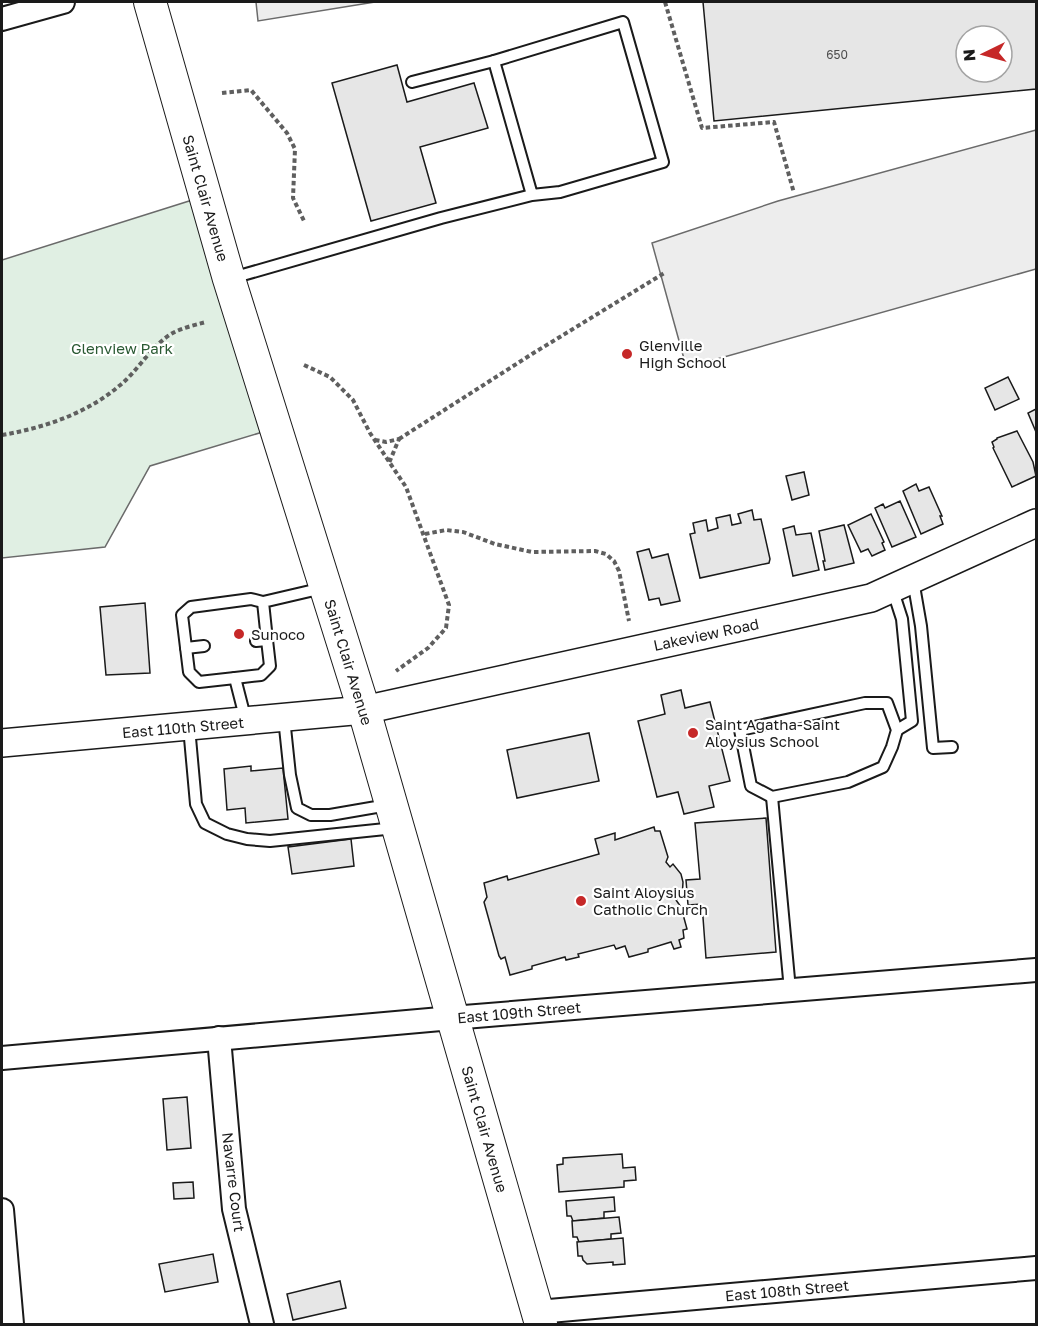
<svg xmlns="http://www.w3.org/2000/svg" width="1038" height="1326" viewBox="0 0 1038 1326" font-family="'Golos Text',sans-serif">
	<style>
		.green { fill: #e0efe3; stroke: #6a6a6a; stroke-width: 1.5 }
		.parking { fill: #ededed; stroke: #6a6a6a; stroke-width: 1.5 }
		.building { fill: #e6e6e6; stroke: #1a1a1a; stroke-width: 1.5; fill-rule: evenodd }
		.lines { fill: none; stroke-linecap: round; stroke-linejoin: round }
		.service-casing { stroke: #1a1a1a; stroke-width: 14 }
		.minor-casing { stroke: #1a1a1a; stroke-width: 26 }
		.tertiary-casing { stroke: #1a1a1a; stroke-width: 30 }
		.secondary-casing { stroke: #1a1a1a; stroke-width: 34 }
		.path { stroke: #5f5f5f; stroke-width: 4; stroke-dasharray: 4.5 3; stroke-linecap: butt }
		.service { stroke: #fff; stroke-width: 10 }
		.minor { stroke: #fff; stroke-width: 22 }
		.tertiary { stroke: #fff; stroke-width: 27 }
		.secondary { stroke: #fff; stroke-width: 32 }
		.poi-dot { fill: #c62828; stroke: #fff; stroke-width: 2 }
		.labels { text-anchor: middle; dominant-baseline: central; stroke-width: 4.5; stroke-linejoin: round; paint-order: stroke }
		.number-label { font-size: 12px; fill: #4d4d4d }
		.street-label { font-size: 15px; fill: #1a1a1a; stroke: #fff }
		.poi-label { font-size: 15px; fill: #1a1a1a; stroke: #fff; text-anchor: start }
		.park-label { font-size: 15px; fill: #2b5a34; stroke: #fff }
	</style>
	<rect width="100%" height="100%" fill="#fff"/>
	<path class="green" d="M205,196L276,428L150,466L105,547L2,558V260Z"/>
	<g class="parking">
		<path d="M256,2H375L258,21Z"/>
		<path d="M1036,130V269L685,368L686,366L652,243L778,201Z"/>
	</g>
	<g class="building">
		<path d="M703,2H1036V89L714,121ZM966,36H1002V72H966Z"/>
		<path d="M397,65L407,102L474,83L488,128L420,147L436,203L371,221L332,83Z"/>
		<path d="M1008,377L1019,399L995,410L985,388Z"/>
		<path d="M1036,409V432L1028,413Z"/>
		<path d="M1017,431L1033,462L1036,476L1012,487L993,448L994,447L992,442L997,439V438Z"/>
		<path d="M804,472L809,495L792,500L786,476Z"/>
		<path d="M916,484L919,491L929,487L942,516H940L943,524L921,534L903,491Z"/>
		<path d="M900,501L916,537L892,547L875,508L883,504L885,508Z"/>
		<path d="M752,510L754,520L761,519L770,559L769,563L700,578L690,534L695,533L693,523L706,520L708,531L718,528L716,518L730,515L732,525L741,523L738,514Z"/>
		<path d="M871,514L884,542L882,543L885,550L872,556L868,549L861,552L848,525Z"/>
		<path d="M844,525L854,563L825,570L823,561H825L819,531Z"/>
		<path d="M794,526L796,535L811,533L819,570L793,576L783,529Z"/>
		<path d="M649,549L652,558L668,554L680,601L661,605L659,598L649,600L637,552Z"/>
		<path d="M145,603L150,673L106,675L100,607Z"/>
		<path d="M681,690L685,708L710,702L730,781L709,786L714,807L684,814L678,792L657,797L638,721L665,714L661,695Z"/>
		<path d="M589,733L599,781L517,798L507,750Z"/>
		<path d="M251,766V771L283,768L288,819L246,823L245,808L227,810L224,769Z"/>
		<path d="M766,818L776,952L706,958L702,904L688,905L686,880L700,879L695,823Z"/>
		<path d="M654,827L655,831H660L668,857L666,862L670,867L673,864L681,874L683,882L682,899L678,898L676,900L681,907L687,929L683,930L684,938L679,940L681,947L674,949L671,942L648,949V952L629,957L625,946L616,949L614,945L578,954L579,957L566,960L565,957L532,966V969L510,975L505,957L501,959L499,956L484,902L487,897L484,883L507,876L508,880L599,854L595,839L615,833V840Z"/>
		<path d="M351,839L354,866L292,874L288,847Z"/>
		<path d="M187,1097L191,1148L167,1150L163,1099Z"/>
		<path d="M622,1154L623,1168L635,1167L636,1180L624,1181V1187L559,1192L557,1165L563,1164V1158Z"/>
		<path d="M193,1182L194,1198L174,1199L173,1183Z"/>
		<path d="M614,1197L615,1211L604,1212V1218L573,1221L571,1216H567L566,1201Z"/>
		<path d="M619,1217L621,1233L611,1234V1239L579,1242L577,1237H573L572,1221Z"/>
		<path d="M623,1238L625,1264L613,1265V1262L587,1264L583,1260L582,1256H578L577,1242Z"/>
		<path d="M213,1254L218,1282L165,1292L159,1264Z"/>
		<path d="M340,1281L346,1308L293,1320L287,1294Z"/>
	</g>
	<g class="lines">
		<g class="service-casing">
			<g id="service">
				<path d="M412,82L494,61"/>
				<path d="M232,278L441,218L532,195L560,192L663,162L623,22L494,61L532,195"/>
				<path d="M913,580L921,626L933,748L952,747"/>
				<path d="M892,588L902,619L912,721L897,730"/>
				<path d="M256,641L267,640L263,602L323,588"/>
				<path d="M186,648L204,646"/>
				<path d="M235,678L261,675L270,666L267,640"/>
				<path d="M865,703H887L897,730L892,747L883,767L848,782L772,797L751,786L740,730Z"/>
				<path d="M284,718L290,775L297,808L311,815H330L388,805"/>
				<path d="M246,721L235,678L199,682L189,672L182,615L191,607L251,599L263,602"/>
				<path d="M189,727L196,804L205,823L227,834L247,839L270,841L395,828"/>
				<path d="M772,797L790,990"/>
			</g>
		</g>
		<g class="minor-casing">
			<g id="minor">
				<path d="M2,19L63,2"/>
				<path d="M219,1038L234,1209L262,1324"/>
				<path d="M2,1058L452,1018L1036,970"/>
				<path d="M2,1210L12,1324"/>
				<path d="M538,1312L1036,1268"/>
			</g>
		</g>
		<g class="tertiary-casing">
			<path id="tertiary" d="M2,743L364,710L871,598L1036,523"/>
		</g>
		<g class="secondary-casing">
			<path id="secondary" d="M150,2L229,279L364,710L541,1324"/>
		</g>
		<g class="path">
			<path d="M665,2L702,128L774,122L794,193"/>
			<path d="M222,93L251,90L287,133L295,149L293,198L305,223"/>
			<path d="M304,365L330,377L353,400L370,433L406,487L449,605L446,628L428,648L396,671"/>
			<path d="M2,435C43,428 86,414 119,386C138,371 150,347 171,334C181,328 195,325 206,322"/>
			<path d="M399,439L532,354L666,272"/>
			<path d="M375,440L386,442L399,439L389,463"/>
			<path d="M425,534L446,530L463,532L495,544L532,552L595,551L606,554L614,561L619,571L629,621"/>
		</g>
		<use href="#service" class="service"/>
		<use href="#minor" class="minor"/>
		<use href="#tertiary" class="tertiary"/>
		<use href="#secondary" class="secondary"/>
	</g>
	<g class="poi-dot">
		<circle cx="627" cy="354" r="6"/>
		<circle cx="239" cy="634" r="6"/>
		<circle cx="693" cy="733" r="6"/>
		<circle cx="581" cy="901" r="6"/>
	</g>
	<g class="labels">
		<g class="number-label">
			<text x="837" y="54">650</text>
		</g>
		<g class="street-label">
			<text transform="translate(206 198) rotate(74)">Saint Clair Avenue</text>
			<text transform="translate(706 634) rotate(-12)">Lakeview Road</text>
			<text transform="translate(349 662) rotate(73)">Saint Clair Avenue</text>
			<text transform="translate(183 727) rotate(-5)">East 110th Street</text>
			<text transform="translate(519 1012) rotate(-5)">East 109th Street</text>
			<text transform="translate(485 1129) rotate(74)">Saint Clair Avenue</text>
			<text transform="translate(234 1182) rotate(83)">Navarre Court</text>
			<text transform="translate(787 1290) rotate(-5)">East 108th Street</text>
		</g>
		<g class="poi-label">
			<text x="639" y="345">Glenville<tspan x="639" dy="17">High School</tspan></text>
			<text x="251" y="634">Sunoco</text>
			<text x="705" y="724">Saint Agatha-Saint<tspan x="705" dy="17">Aloysius School</tspan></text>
			<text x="593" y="892">Saint Aloysius<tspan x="593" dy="17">Catholic Church</tspan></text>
		</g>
		<g class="park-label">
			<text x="122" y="348">Glenview Park</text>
		</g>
	</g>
	<rect width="1038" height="1326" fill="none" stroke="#1a1a1a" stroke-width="6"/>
	<g transform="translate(984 54) rotate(265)"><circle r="28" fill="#ffffff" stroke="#a3a3a3" stroke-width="1.5"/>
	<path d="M0-4.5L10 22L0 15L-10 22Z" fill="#c62828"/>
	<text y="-9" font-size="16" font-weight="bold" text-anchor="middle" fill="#1a1a1a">N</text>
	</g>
</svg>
